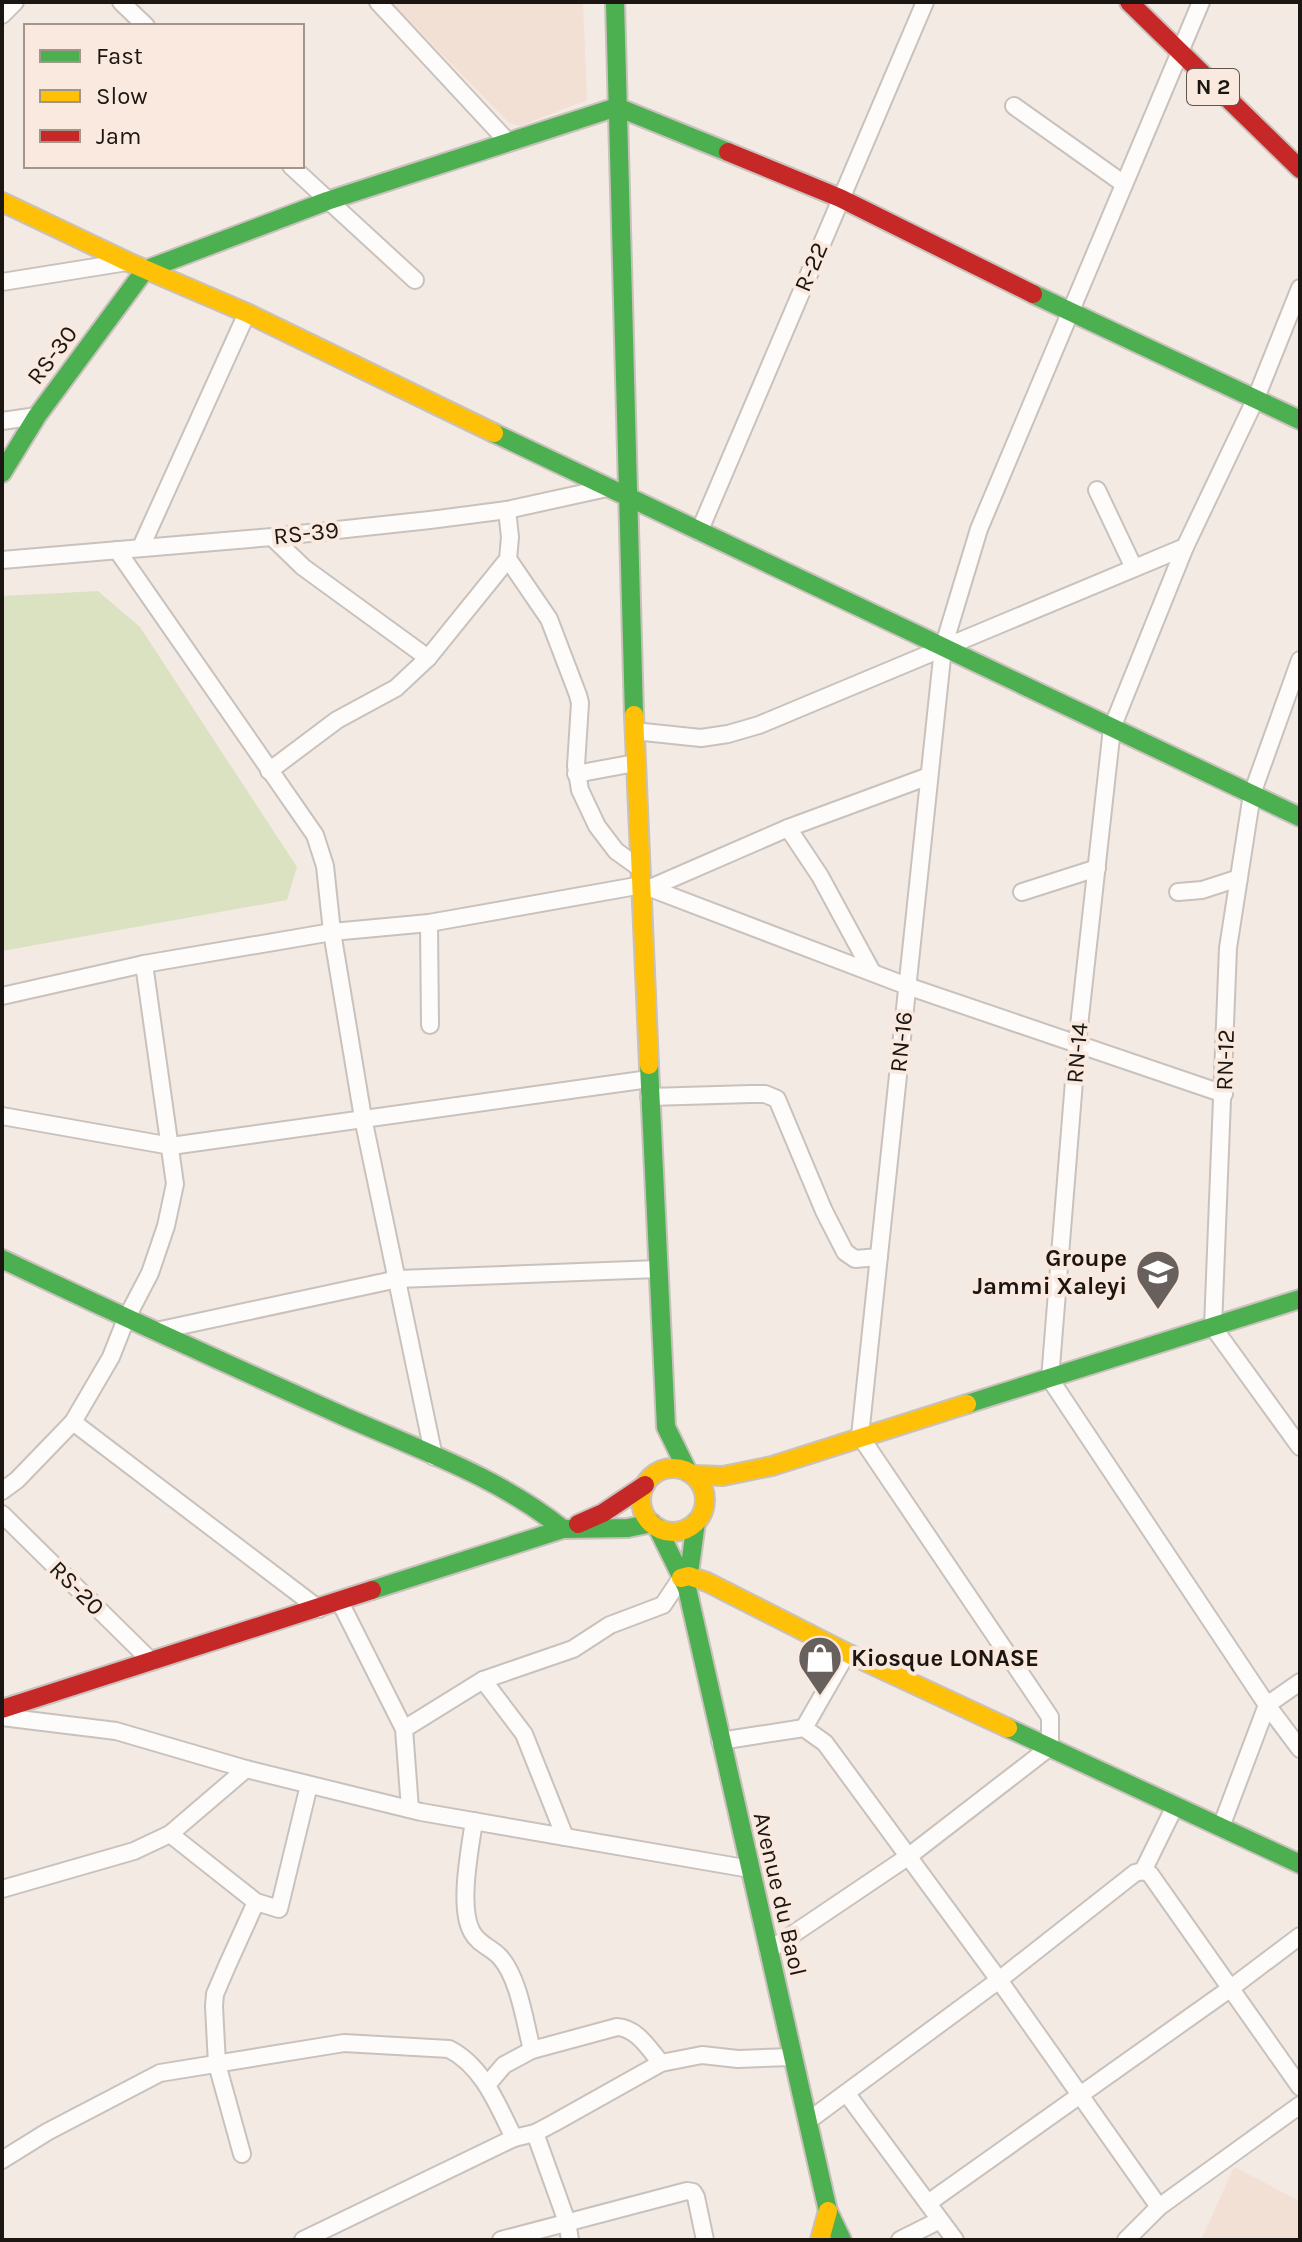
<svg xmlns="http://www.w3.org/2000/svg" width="1302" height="2242" viewBox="0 0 1302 2242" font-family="Karla,sans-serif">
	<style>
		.built { fill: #f2e0d5 }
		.green { fill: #dae2c1 }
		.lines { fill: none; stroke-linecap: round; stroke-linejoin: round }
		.street-casing { stroke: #c9c1bc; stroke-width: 20 }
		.fast-casing { stroke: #c9c1bc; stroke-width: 22 }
		.slow-casing { stroke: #c9c1bc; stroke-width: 22 }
		.jam-casing { stroke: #c9c1bc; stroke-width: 22 }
		.street { stroke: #fdfcfb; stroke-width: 16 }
		.fast { stroke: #4caf50; stroke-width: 18 }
		.slow { stroke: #ffc107; stroke-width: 18 }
		.jam { stroke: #c62828; stroke-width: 18 }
		.labels { text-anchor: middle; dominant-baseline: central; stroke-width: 8; stroke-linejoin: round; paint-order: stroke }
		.shield { fill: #fae9de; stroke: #5f554f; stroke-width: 2 }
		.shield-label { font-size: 22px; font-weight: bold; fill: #1c1612 }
		.street-label { font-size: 24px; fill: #1c1612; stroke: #fae9de }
		.poi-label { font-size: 24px; font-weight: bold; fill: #1c1612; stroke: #fae9de; text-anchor: end }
	</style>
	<rect width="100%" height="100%" fill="#f4eae4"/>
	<g class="built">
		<path d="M391,2H583L587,100L520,126L509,123Z"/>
		<path d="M1234,2167L1300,2201V2240H1201Z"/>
	</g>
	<path class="green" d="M98,591L140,627L297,867L287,900L2,951V596Z"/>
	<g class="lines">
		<g class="street-casing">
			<g id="street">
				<path d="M121,2L146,26"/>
				<path d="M378,2L509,143"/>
				<path d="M2,15L15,2"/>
				<path d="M1014,106L1124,184"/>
				<path d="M291,166L415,280"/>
				<path d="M2,282L127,262"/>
				<path d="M1300,288L1256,398L1185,547L1112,728L1077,1044L1050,1379L1267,1705L1300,1749"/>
				<path d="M2,421L37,416"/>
				<path d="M1097,490L1134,568"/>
				<path d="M699,532L925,2"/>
				<path d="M272,537L303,567L428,658"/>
				<path d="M141,547L247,313"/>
				<path d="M117,550L315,835L325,866L332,932L363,1118L434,1457"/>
				<path d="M508,559L549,619L578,695L580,703L576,766L580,790L597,826L616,851L641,869"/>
				<path d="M2,560L272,537L430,520L507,510L607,488"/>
				<path d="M1300,660L1252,794L1228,948L1213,1327L1300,1447"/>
				<path d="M634,731L701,738L728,734L759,725L1185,547"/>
				<path d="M269,771L337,720L396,688L428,658L508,559L510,537L507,510"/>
				<path d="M576,774L635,763"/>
				<path d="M788,828L820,876L871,970"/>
				<path d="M650,888L788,828L929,776"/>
				<path d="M1022,892L1097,868"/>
				<path d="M1178,892L1202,890L1239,878"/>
				<path d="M429,923L430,1025"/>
				<path d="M2,996L144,964L332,932L429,923L642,885L907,986L1224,1094"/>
				<path d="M649,1097L751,1094H765L777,1099L824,1211L845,1252L855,1259L879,1257"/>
				<path d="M2,1116L171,1146L649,1079"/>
				<path d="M156,1331L398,1279L658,1269"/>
				<path d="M73,1422L319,1609"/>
				<path d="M2,1491L17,1480L73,1422L111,1357L126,1319L150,1273L166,1226L175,1184L144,964"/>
				<path d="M2,1514L152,1662"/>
				<path d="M340,1602L404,1729"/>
				<path d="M483,1680L524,1734L565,1837"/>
				<path d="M2,1717L116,1731L246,1769L421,1812L750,1869"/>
				<path d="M804,1728L847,1653"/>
				<path d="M720,1741L804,1728L825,1743L999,1980L1159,2207"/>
				<path d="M410,1809L404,1729L483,1680L573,1649L610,1625L663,1605L681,1578"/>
				<path d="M474,1821C470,1849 458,1908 472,1932C478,1944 492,1948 500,1957C519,1978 525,2023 532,2050"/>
				<path d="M1221,1827L1267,1705L1300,1682"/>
				<path d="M170,1834L256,1902L279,1909L309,1785"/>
				<path d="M1143,1871L1150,1874L1300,2087"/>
				<path d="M2,1889L134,1851L170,1834L246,1769"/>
				<path d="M768,1951L909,1856L1050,1747V1717L860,1436L943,648L979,529L1201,2"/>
				<path d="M487,2085L504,2065L532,2050L617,2027C637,2028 649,2049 661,2063"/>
				<path d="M847,2094L955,2240"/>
				<path d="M808,2121L999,1980L1135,1873L1143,1871L1175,1806"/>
				<path d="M535,2133L567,2222L570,2240"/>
				<path d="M514,2138L535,2133L554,2123L661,2063L702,2055L738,2059L792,2057"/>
				<path d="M242,2154L217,2064L214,2006L215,1994L227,1966L256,1902"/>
				<path d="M2,2160L47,2132L160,2073L344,2043L449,2049C483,2066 498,2106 514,2138L303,2240"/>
				<path d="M928,2203L1231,1988L1300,1936"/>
				<path d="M501,2240L687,2191L693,2192L696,2197L705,2240"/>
				<path d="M900,2240L940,2220"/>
				<path d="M1126,2240L1159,2207L1300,2105"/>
			</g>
		</g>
		<g class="fast-casing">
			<g id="fast">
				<path d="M615,2L634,715"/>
				<path d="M1033,294L1300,420"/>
				<path d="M494,433L1300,817"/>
				<path d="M2,473L37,416L145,270L327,201L617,107L728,152"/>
				<path d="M649,1065L666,1427L688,1472"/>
				<path d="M2,1259C114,1313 227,1364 341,1415C417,1449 497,1476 563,1529"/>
				<path d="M967,1404L1300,1299"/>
				<path d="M657,1527L687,1588L828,2211L842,2240"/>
				<path d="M687,1588L696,1522"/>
				<path d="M372,1590L563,1529L628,1528L652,1523"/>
				<path d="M1008,1728L1300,1864"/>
			</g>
		</g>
		<g class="slow-casing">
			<g id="slow">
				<path d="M2,202L128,262L247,313L494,433"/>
				<path d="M634,715L649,1065"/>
				<circle cx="673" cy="1500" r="32"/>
				<path d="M693,1475L723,1476L772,1466L967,1404"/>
				<path d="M681,1578L689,1576L707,1582L847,1653L1008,1728"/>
				<path d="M820,2240L828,2211"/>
			</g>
		</g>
		<g class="jam-casing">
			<g id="jam">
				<path d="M1129,2L1300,169"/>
				<path d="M728,152L840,198L1033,294"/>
				<path d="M578,1524L603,1513L645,1485"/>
				<path d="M2,1709L372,1590"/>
			</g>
		</g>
		<use href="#street" class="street"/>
		<use href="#fast" class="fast"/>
		<use href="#slow" class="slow"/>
		<use href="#jam" class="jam"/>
	</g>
	<defs>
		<g id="school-pin" transform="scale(2.3)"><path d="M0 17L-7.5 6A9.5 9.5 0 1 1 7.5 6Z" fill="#68605c" stroke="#fae9de"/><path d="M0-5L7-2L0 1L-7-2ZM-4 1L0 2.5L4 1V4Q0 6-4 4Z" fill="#fff"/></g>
		<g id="shop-pin" transform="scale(2.3)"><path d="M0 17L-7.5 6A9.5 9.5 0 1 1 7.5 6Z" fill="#68605c" stroke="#fae9de"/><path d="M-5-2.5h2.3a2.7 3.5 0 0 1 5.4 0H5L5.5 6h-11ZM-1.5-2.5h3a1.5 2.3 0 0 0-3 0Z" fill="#fff"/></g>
	</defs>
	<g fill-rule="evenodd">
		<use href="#school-pin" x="1158" y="1272"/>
		<use href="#shop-pin" x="820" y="1658"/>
	</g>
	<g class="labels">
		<rect class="shield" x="1187" y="69" width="52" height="36" rx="6"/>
		<g class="shield-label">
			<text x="1213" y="87">N 2</text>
		</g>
		<g class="street-label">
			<text transform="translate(811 267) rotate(-67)">R-22</text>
			<text transform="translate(52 355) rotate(-53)">RS-30</text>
			<text transform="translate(306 533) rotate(-6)">RS-39</text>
			<text transform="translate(901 1042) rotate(-84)">RN-16</text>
			<text transform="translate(1077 1053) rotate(-85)">RN-14</text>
			<text transform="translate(1225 1060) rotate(-88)">RN-12</text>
			<text transform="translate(77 1588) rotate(45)">RS-20</text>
			<text transform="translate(780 1894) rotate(77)">Avenue du Baol</text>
		</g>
		<g class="poi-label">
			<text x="1127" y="1258">Groupe<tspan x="1127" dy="28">Jammi Xaleyi</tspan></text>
			<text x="851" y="1658" text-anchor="start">Kiosque LONASE</text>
		</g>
	</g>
	<rect width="1302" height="2242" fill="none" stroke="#1c1612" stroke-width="8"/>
	<rect x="24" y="24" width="280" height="144" fill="#fae9de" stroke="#a1958c" stroke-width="2"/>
	<rect x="40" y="50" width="40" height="12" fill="#4caf50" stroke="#a1958c" stroke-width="2"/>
	<text x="96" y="64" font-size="24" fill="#1c1612">Fast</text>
	<rect x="40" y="90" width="40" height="12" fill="#ffc107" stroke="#a1958c" stroke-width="2"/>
	<text x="96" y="104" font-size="24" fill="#1c1612">Slow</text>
	<rect x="40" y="130" width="40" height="12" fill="#c62828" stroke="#a1958c" stroke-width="2"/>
	<text x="96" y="144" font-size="24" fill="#1c1612">Jam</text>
</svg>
